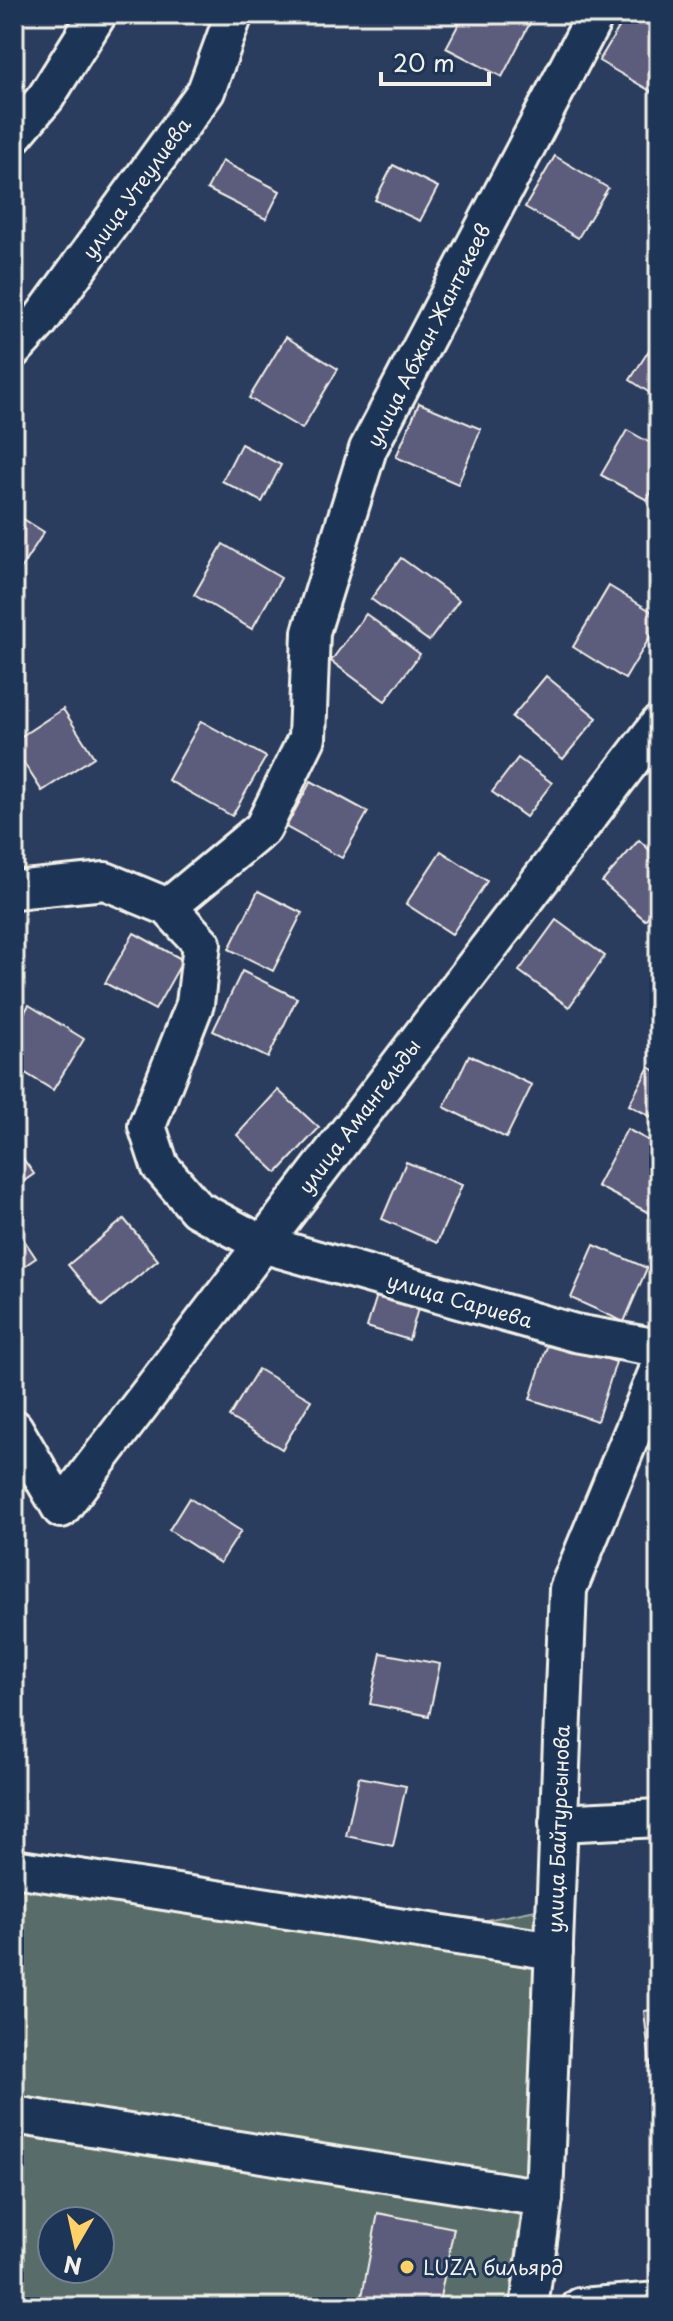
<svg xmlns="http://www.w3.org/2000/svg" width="673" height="2321" viewBox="0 0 673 2321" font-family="'Playpen Sans',sans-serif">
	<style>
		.garden { fill: #586d69; stroke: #a6afa8; stroke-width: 2; fill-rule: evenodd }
		.building { fill: #5c5b7b; stroke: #f4f1e8; stroke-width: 2 }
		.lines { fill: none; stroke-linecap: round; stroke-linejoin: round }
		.minor-casing { stroke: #f4f1e8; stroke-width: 42 }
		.minor { stroke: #1d3557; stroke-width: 36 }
		.poi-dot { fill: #ffd166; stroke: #1d3557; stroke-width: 3 }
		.labels { text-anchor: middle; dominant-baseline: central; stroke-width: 6; stroke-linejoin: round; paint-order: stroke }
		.street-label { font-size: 20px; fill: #f4f1e8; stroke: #1d3557 }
		.poi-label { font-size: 20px; fill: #f4f1e8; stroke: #1d3557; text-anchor: start }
	</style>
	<rect width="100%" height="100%" fill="#2a3d5e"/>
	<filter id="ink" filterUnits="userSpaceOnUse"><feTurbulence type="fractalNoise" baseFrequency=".0125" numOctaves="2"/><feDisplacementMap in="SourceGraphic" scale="16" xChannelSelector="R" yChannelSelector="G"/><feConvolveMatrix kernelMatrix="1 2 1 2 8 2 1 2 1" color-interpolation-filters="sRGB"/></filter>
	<g filter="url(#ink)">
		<path class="garden" d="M14,1850L476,1922L536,1910L525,2179L509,2307H14ZM52,2221H100V2269H52Z"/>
		<g class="building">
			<path d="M464,14H514L530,23L502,77L446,48Z"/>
			<path d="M627,14H631L659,30V96L599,61Z"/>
			<path d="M555,156L608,188L578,238L525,207Z"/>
			<path d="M222,161L280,191L266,219L207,189Z"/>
			<path d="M393,165L438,187L420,221L375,200Z"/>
			<path d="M286,337L338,369L302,429L249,398Z"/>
			<path d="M651,347L659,352V399L630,380Z"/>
			<path d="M419,403L481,429L458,484L396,457Z"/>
			<path d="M627,430L659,448V478L647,500L601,475Z"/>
			<path d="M241,444L281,465L262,502L222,481Z"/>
			<path d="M14,513L44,532L14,579Z"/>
			<path d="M223,544L281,578L252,629L194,595Z"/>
			<path d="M401,558L459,600L429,641L371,599Z"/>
			<path d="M609,586L659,616V622L625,679L573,647Z"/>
			<path d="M366,614L420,654L385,701L331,661Z"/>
			<path d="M546,676L597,718L563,759L512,717Z"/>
			<path d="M63,709L94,757L42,791L14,748V741Z"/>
			<path d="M201,721L266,757L232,816L168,780Z"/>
			<path d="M518,758L552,783L526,817L492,792Z"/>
			<path d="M311,781L368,812L342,858L286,827Z"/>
			<path d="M639,840L659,859V904L645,920L602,882Z"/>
			<path d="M441,851L487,881L452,934L406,904Z"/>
			<path d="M258,891L302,913L273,971L229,949Z"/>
			<path d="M556,920L605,956L569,1007L519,971Z"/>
			<path d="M134,933L183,960L155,1010L105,983Z"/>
			<path d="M242,971L297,998L268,1058L213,1031Z"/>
			<path d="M29,1005L84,1039L53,1090L14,1066V1030Z"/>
			<path d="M469,1055L532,1085L506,1138L444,1107Z"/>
			<path d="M649,1067L659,1073V1121L629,1105Z"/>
			<path d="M278,1090L319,1128L277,1173L237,1135Z"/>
			<path d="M627,1129L659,1146V1218L597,1186Z"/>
			<path d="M14,1146L34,1174L14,1188Z"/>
			<path d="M406,1162L462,1185L437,1243L382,1219Z"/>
			<path d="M124,1219L158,1260L102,1306L68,1265Z"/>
			<path d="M14,1225L36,1258L14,1273Z"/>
			<path d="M594,1245L647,1268L624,1322L571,1298Z"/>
			<path d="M378,1292L419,1305L409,1340L367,1327Z"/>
			<path d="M549,1340L616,1362L597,1421L530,1399Z"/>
			<path d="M258,1369L311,1400L282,1449L229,1417Z"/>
			<path d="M189,1498L241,1531L220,1563L169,1530Z"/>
			<path d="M381,1653L440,1664L429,1716L370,1704Z"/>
			<path d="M359,1777L406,1786L393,1846L346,1836Z"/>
			<path d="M659,2009V2082H652L644,2011Z"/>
			<path d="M378,2213L454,2228L438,2307H360Z"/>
		</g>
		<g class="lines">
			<g class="minor-casing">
				<g id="minor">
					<path d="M14,135L46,97L98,14"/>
					<path d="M14,349L39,322L206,91L234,14"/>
					<path d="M14,890L105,881L168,907L202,944L195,1004L147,1126L160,1166L197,1209L262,1244L575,1333L659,1348"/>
					<path d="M168,907L263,828L307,738L311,632L368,449L596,14"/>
					<path d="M14,1428L61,1509L659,724"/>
					<path d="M558,1823L659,1818"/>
					<path d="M14,1868L554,1951"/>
					<path d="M14,2115L544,2198"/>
					<path d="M529,2307L544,2198L568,1589L659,1368"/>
					<path d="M580,2307L659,2301"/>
				</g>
			</g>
			<use href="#minor" class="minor"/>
		</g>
	</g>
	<circle class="poi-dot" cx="407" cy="2267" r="8"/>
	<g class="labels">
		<g class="street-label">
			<text transform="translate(136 188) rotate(-54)">улица Утеулиева</text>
			<text transform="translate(428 335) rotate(-63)">улица Абжан Жантекеев</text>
			<text transform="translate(359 1116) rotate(-53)">улица Амангельды</text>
			<text transform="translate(460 1300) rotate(16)">улица Сариева</text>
			<text transform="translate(558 1829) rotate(-88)">улица Байтурсынова</text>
		</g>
		<g class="poi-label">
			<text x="423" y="2267">LUZA бильярд</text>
		</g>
	</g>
	<rect width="673" height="2321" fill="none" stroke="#1d3557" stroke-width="48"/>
	<rect x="24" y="24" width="625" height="2273" fill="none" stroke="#f4f1e8" stroke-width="3" filter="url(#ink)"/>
	<g transform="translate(76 2245) rotate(189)"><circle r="38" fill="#1d3557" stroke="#738091" stroke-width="2"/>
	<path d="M0-6L14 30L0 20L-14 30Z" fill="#ffd166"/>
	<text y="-12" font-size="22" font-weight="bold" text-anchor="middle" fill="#f4f1e8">N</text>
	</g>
	<path d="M381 72v12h108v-12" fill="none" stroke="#f4f1e8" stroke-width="4"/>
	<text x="393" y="72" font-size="24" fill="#f4f1e8" stroke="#1d3557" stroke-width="6" paint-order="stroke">20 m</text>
</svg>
